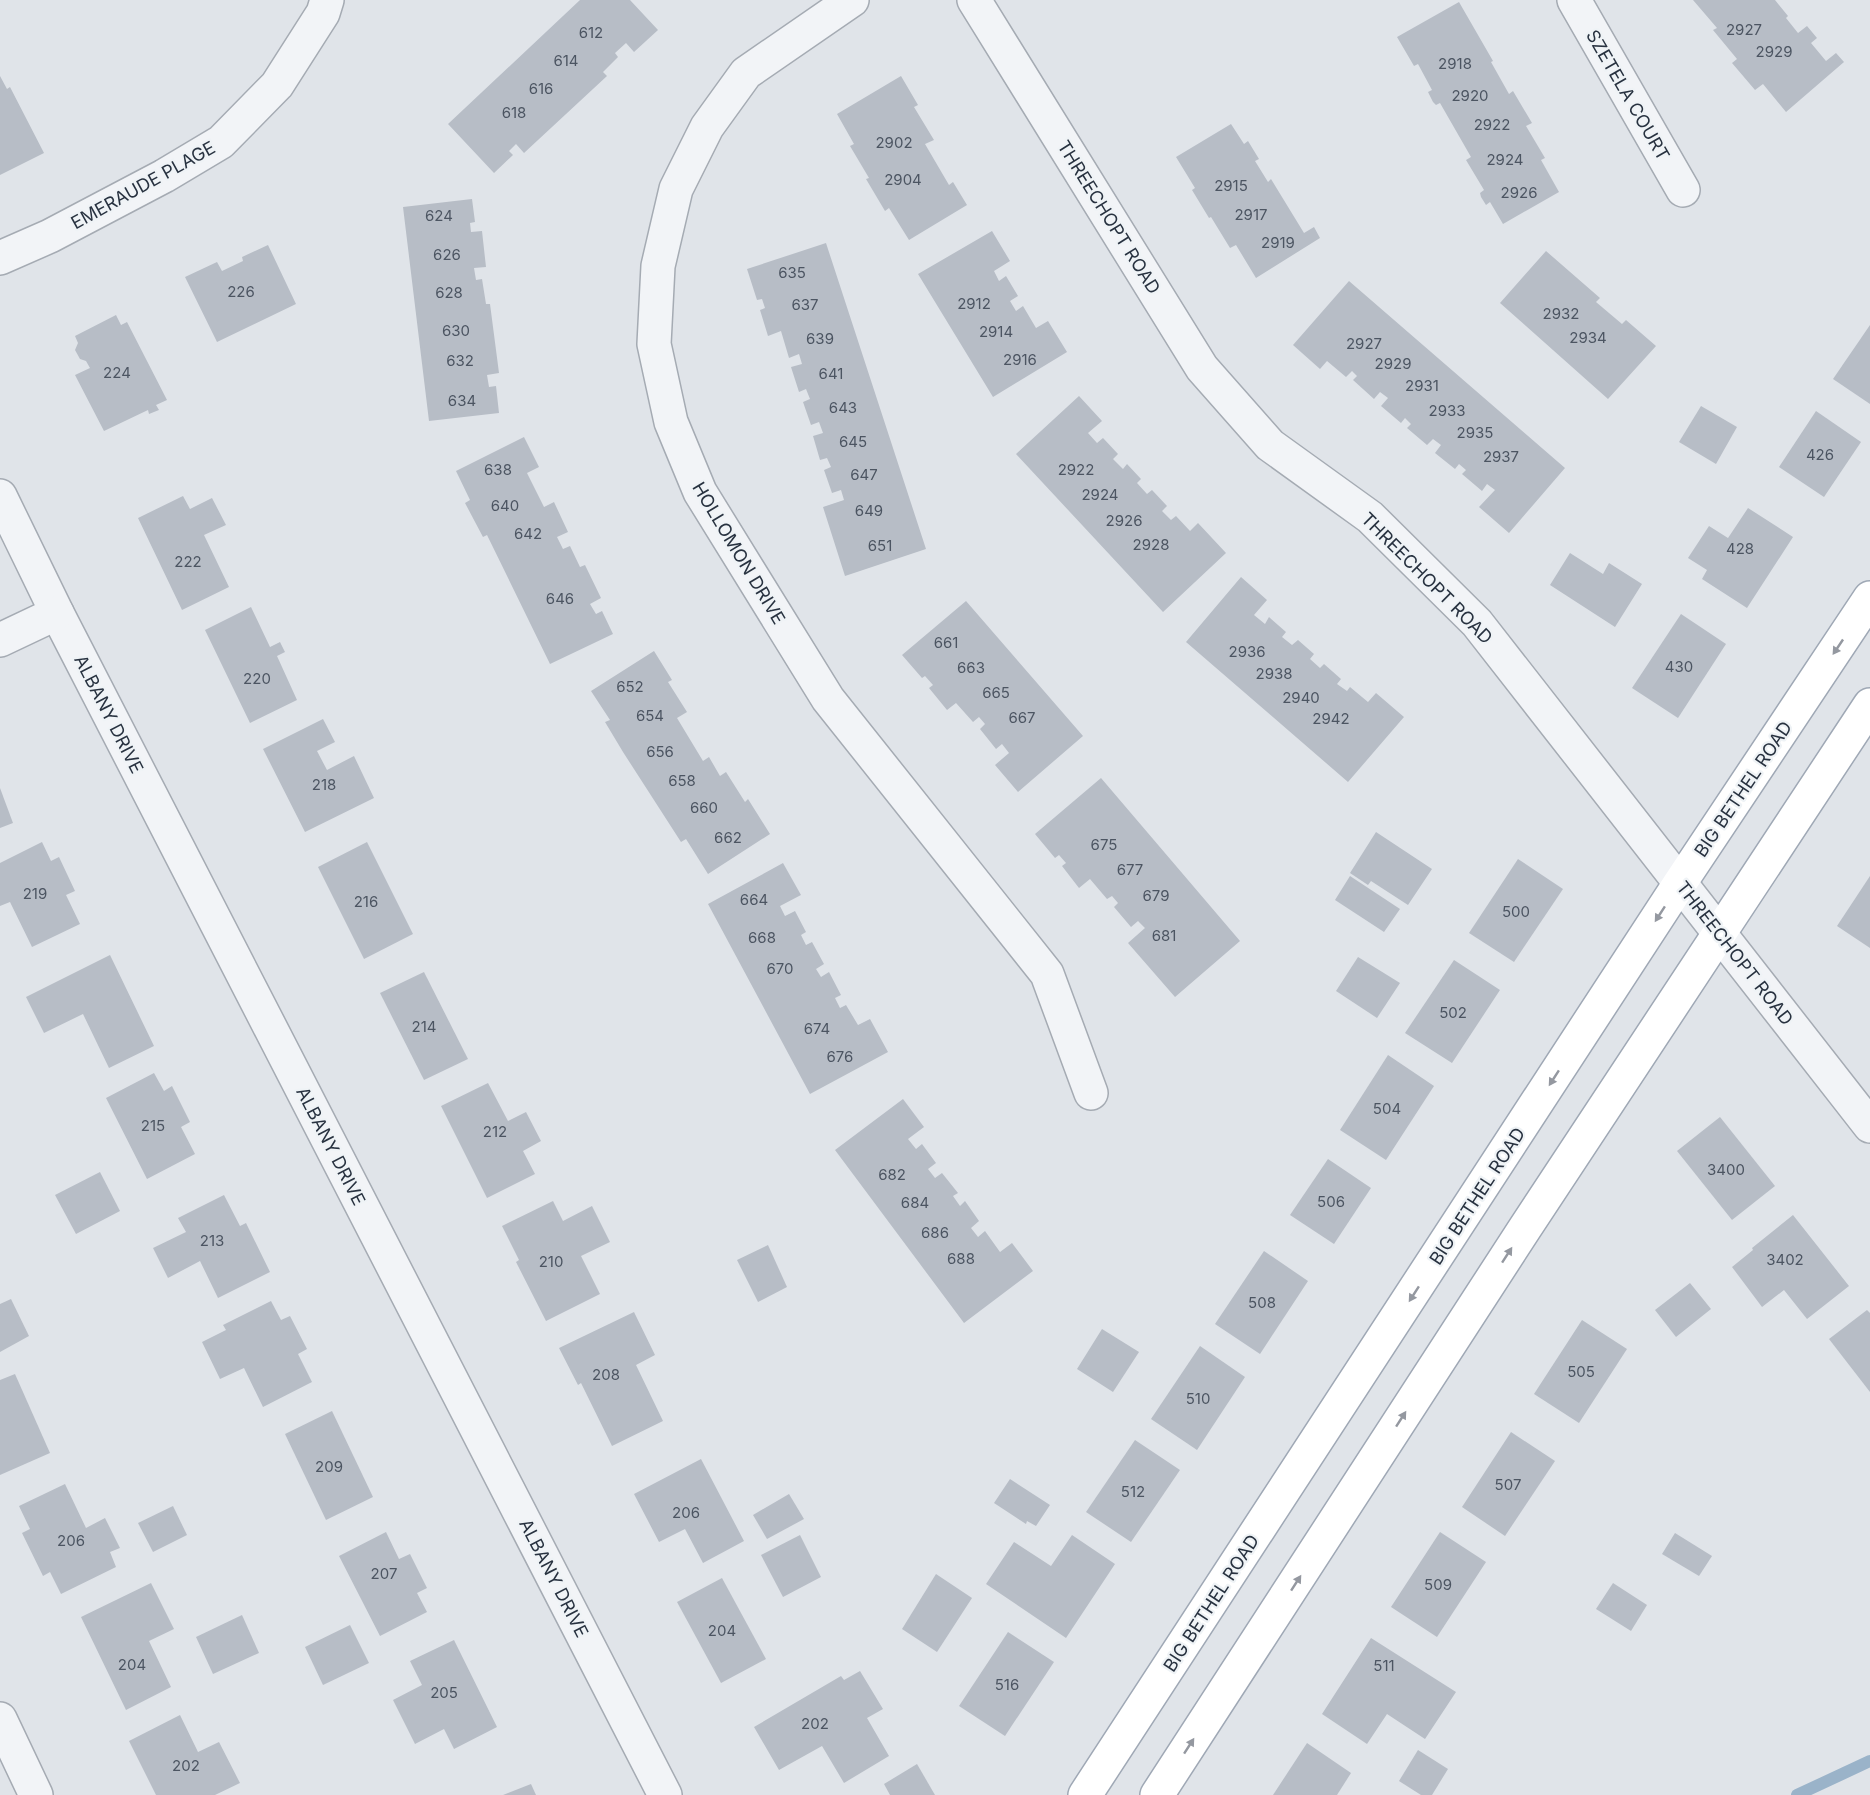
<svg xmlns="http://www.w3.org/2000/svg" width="1870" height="1795" viewBox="0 0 1870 1795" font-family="Inter,sans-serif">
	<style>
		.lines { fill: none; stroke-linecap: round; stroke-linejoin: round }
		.stream { stroke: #9ab3c9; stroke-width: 12 }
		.building { fill: #b7bdc6 }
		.minor-casing { stroke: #a5abb3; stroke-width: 36 }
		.major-casing { stroke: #9fa8b5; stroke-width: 36 }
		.minor { stroke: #f2f4f7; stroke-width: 33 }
		.major { stroke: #fff; stroke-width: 33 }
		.oneway { fill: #9498a0 }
		.labels { text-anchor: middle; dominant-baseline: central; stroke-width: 4.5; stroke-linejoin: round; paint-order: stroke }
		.number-label { font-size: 15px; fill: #4c5562 }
		.street-label { font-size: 18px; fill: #283240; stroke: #eff3f6 }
	</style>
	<rect width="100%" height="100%" fill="#e0e4e9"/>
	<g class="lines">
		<path class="stream" d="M1797,1795L1870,1761"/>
	</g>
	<g class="building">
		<path d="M580,0H630L658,30L634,52L626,43L615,53L618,57L603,72L607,76L524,153L516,144L509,151L513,155L494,173L448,124Z"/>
		<path d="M1693,0H1775L1788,16L1786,18L1798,33L1807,26L1817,38L1811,43L1826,61L1836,53L1844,62L1786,112L1763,84L1755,90L1732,63L1737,59L1713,30L1717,28Z"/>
		<path d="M1459,2L1493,61L1491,62L1509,94L1513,91L1532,123L1526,126L1545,158L1541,160L1559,192L1503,224L1490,202L1486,205L1481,197L1480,193L1484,190L1466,160L1471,157L1440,103L1436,105L1433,102L1428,92L1432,90L1418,64L1414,66L1397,37Z"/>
		<path d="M0,76L7,89L10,87L44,153L0,175Z"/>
		<path d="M901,76L918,105L914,107L934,140L925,144L949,185L953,182L967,205L909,240L889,208L885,211L866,179L869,178L850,146L854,144L837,114Z"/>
		<path d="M1231,124L1244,144L1248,141L1259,159L1255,161L1268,182L1271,179L1304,233L1314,227L1320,238L1256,278L1236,245L1230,248L1211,217L1209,218L1192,190L1195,188L1176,157Z"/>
		<path d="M472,199L475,222L470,223L471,232L482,231L486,267L474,268L476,280L482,279L486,304H490L499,373L487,375L489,387L496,386L499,413L429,421L403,207Z"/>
		<path d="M992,231L1010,261L994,271L999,281L1006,276L1018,296L1010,301L1016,311L1023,306L1036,328L1048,321L1067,352L993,397L918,274Z"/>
		<path d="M826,243L926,549L845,576L823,507L844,500L841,490L832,493L824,470L831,467L827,458L820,460L813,436L823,433L819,422L811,425L803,402L810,399L806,389L799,392L791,367L802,364L799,354L789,358L781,331L768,336L760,310L765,308L762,299L757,300L747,269Z"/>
		<path d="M268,245L296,304L217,342L185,277L217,262L222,271L243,261L242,257Z"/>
		<path d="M1546,251L1600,298L1596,302L1622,324L1626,320L1656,346L1608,399L1500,303Z"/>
		<path d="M1349,281L1565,468L1509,533L1479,507L1495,490L1487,484L1482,491L1462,474L1466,470L1459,464L1455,469L1435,453L1441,445L1433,439L1427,445L1407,428L1411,424L1405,418L1401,423L1381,406L1388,398L1380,392L1374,399L1353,380L1357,376L1352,371L1346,377L1327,361L1320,369L1293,345Z"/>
		<path d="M116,315L121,325L127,322L167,400L156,405L159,410L149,414L148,410L104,431L75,375L90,368L86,361L80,359L75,350L78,343L75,336Z"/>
		<path d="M1870,325V404L1833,379Z"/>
		<path d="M1079,396L1102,421L1088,433L1097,443L1103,438L1118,454L1113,459L1123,469L1127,464L1141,479L1137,483L1147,494L1152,490L1167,506L1162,511L1171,520L1176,516L1190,531L1198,523L1226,553L1163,612L1016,454Z"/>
		<path d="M1701,406L1737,427L1716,464L1679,442Z"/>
		<path d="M1816,411L1861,442L1824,497L1779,467Z"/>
		<path d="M524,437L539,467L527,473L544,507L554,502L568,532L557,537L563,549L570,546L580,567L585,565L601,598L590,604L596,614L602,611L613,634L550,664L487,535L483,537L465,503L470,500L456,471Z"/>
		<path d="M183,496L190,509L212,498L226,525L204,535L229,587L182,610L138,518Z"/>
		<path d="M1748,508L1793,537L1747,608L1702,579L1707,570L1688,558L1709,526L1728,538Z"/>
		<path d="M1570,553L1603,574L1609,563L1642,584L1615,627L1550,585Z"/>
		<path d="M1241,577L1267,600L1254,615L1265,624L1269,617L1286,632L1282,637L1292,645L1298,640L1314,654L1310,659L1320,668L1324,664L1341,679L1337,684L1347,691L1350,687L1368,702L1376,693L1404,717L1348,782L1186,642Z"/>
		<path d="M966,601L1083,736L1018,792L995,765L1009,753L1002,744L996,749L980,729L985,724L979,717L973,722L956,703L947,710L929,688L933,685L925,676L922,678L902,655Z"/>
		<path d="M251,607L270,647L280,642L285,652L277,656L297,700L250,723L205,630Z"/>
		<path d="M1681,614L1726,644L1678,718L1632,688Z"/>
		<path d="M654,651L672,680L668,682L687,712L677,718L703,761L709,757L720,776L726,772L745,802L748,799L770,834L708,874L686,839L681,842L623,752L605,722L610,720L591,691Z"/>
		<path d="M323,719L335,742L317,751L327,770L354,756L374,798L305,832L263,749Z"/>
		<path d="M1101,778L1240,941L1175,997L1128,943L1145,928L1138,921L1131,927L1114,907L1118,903L1112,896L1107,899L1090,879L1079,888L1062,866L1066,863L1059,855L1055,858L1035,834Z"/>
		<path d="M0,788L13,823L0,828Z"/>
		<path d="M1376,832L1432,869L1408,905L1371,881L1368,885L1350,873Z"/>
		<path d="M42,842L51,861L59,857L75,891L66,895L80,924L32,947L10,902L0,906V863Z"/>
		<path d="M367,842L413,934L364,959L318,867Z"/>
		<path d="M1518,859L1563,889L1514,962L1469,933Z"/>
		<path d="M783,863L801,895L780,906L785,916L795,911L806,932L801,935L806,945L812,942L824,964L816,969L821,977L829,972L841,995L835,998L840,1008L846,1005L858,1025L870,1019L888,1052L810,1094L708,904Z"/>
		<path d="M1350,876L1400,909L1384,932L1335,900Z"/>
		<path d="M1870,876V948L1837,926Z"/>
		<path d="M110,955L154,1046L109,1068L83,1014L44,1033L26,997Z"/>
		<path d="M1358,957L1400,983L1377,1018L1336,991Z"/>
		<path d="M1454,960L1500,990L1452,1063L1405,1033Z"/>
		<path d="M424,972L468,1059L424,1080L380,993Z"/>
		<path d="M1388,1055L1434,1086L1386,1160L1340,1130Z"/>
		<path d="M154,1073L164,1091L172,1086L190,1122L181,1127L195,1154L147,1179L106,1098Z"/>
		<path d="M488,1083L508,1121L526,1112L541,1141L523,1151L535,1174L487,1198L441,1106Z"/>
		<path d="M903,1099L924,1127L908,1139L916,1149L922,1144L936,1163L928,1169L935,1178L942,1173L958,1193L953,1196L960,1206L965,1201L979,1221L971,1228L978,1237L985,1231L1000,1252L1012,1243L1033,1271L964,1323L835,1150Z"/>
		<path d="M1720,1117L1775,1186L1732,1220L1677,1151Z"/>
		<path d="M1328,1159L1371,1188L1334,1244L1290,1215Z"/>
		<path d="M100,1172L120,1211L76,1234L55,1195Z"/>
		<path d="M224,1195L240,1226L246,1223L270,1272L218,1298L200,1261L168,1278L153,1248L186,1232L178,1218Z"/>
		<path d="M553,1201L563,1221L592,1206L610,1242L581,1256L600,1294L546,1321L516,1262L519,1260L502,1226Z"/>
		<path d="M1793,1215L1849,1286L1807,1319L1784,1290L1762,1307L1732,1267L1753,1250L1752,1248Z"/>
		<path d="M768,1245L787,1287L758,1302L737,1260Z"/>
		<path d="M1264,1251L1308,1281L1260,1354L1215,1324Z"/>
		<path d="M1690,1283L1711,1309L1676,1337L1655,1310Z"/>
		<path d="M11,1299L29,1336L0,1352V1304Z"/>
		<path d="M271,1301L281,1320L290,1316L307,1349L298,1354L312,1382L263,1407L244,1368L220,1379L202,1342L226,1330L223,1325Z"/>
		<path d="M1867,1310L1870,1313V1392L1829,1339Z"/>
		<path d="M634,1312L655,1355L636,1365L663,1421L612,1446L581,1383L578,1385L559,1348Z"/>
		<path d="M1582,1320L1627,1349L1579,1423L1534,1394Z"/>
		<path d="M1102,1329L1139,1352L1113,1392L1077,1369Z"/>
		<path d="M1200,1346L1245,1377L1197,1450L1151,1419Z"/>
		<path d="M15,1374L50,1453L0,1475V1380Z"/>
		<path d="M332,1411L373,1497L326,1520L285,1434Z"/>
		<path d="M1511,1432L1555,1461L1505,1536L1462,1507Z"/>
		<path d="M1135,1440L1180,1470L1131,1542L1086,1512Z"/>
		<path d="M701,1459L744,1541L703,1563L685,1529L659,1542L634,1494Z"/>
		<path d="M1010,1479L1050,1505L1036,1526L1027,1521L1026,1524L994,1503Z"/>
		<path d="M65,1484L86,1528L105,1518L120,1548L110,1552L116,1567L61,1594L50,1572L43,1576L22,1533L30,1529L19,1506Z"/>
		<path d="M789,1494L804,1519L767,1539L753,1515Z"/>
		<path d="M173,1506L187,1535L153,1552L138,1523Z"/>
		<path d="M386,1532L399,1559L410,1554L427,1588L417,1593L427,1612L380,1636L339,1556Z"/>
		<path d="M1440,1532L1486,1562L1437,1637L1391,1607Z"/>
		<path d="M1675,1533L1712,1556L1699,1576L1662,1554Z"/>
		<path d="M800,1535L821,1577L783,1597L761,1555Z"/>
		<path d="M1072,1535L1115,1564L1066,1638L986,1584L1014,1542L1051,1566Z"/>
		<path d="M936,1574L972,1598L937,1652L902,1629Z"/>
		<path d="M722,1578L766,1659L721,1683L677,1602Z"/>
		<path d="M151,1583L174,1629L149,1641L171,1687L126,1710L81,1617Z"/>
		<path d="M1613,1583L1647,1605L1631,1631L1596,1609Z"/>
		<path d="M242,1615L259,1653L213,1674L196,1637Z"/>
		<path d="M350,1625L369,1663L323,1685L305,1647Z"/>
		<path d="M1008,1632L1054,1662L1005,1736L959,1706Z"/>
		<path d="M1371,1638L1456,1692L1425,1739L1387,1714L1367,1744L1322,1714Z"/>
		<path d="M454,1640L497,1727L454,1749L444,1729L415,1744L393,1700L422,1685L410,1661Z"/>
		<path d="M860,1671L883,1709L867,1718L889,1756L844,1783L822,1746L779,1770L754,1727L841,1676L844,1680Z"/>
		<path d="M180,1715L198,1752L219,1742L240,1783L215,1795H156L129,1741Z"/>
		<path d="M1307,1743L1351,1773L1337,1795H1273Z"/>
		<path d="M1418,1750L1448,1769L1432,1795H1421L1399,1781Z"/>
		<path d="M917,1764L935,1795H890L884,1784Z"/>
		<path d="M531,1784L536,1795H503Z"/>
	</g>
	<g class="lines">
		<g class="minor-casing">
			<g id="minor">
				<path d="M852,0L746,73L707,127L676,189L658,266L654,344L671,422L700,492L828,699L1047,974L1091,1093"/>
				<path d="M974,0L1202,368L1270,445L1370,517L1477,623L1870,1126"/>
				<path d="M1574,0L1683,190"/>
				<path d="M0,258L50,236L164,176L221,142L277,85L323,13L327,0"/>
				<path d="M0,496L57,613L665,1795"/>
				<path d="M0,640L57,613"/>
				<path d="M0,1719L36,1795"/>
			</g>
		</g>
		<g class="major-casing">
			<g id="major">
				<path d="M1085,1795L1680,883L1870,598"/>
				<path d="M1157,1795L1525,1228L1870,705"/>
			</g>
		</g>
		<use href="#minor" class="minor"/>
		<use href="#major" class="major"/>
	</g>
	<defs><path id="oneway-solid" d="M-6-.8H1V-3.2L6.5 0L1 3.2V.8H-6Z" transform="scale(1.5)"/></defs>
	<g class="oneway">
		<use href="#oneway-solid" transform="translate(1838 647) rotate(124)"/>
		<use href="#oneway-solid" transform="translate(1660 914) rotate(123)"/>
		<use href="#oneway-solid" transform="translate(1554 1078) rotate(123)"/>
		<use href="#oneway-solid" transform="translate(1507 1255) rotate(-57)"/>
		<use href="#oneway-solid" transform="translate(1414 1294) rotate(123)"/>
		<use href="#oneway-solid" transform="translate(1401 1419) rotate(-57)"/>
		<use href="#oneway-solid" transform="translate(1296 1583) rotate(-57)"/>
		<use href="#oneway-solid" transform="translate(1189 1746) rotate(-57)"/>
	</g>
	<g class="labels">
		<g class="number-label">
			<text x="1744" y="29">2927</text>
			<text x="591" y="32">612</text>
			<text x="1774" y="51">2929</text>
			<text x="566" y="60">614</text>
			<text x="1455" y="63">2918</text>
			<text x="541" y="88">616</text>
			<text x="1470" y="95">2920</text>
			<text x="514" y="112">618</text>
			<text x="1492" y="124">2922</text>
			<text x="894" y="142">2902</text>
			<text x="1505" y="159">2924</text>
			<text x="903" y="179">2904</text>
			<text x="1231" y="185">2915</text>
			<text x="1519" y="192">2926</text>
			<text x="1251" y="214">2917</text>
			<text x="439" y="215">624</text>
			<text x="1278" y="242">2919</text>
			<text x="447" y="254">626</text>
			<text x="792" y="272">635</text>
			<text x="241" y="291">226</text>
			<text x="449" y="292">628</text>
			<text x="974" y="303">2912</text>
			<text x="805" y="304">637</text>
			<text x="1561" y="313">2932</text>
			<text x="456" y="330">630</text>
			<text x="996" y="331">2914</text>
			<text x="1588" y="337">2934</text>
			<text x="820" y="338">639</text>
			<text x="1364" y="343">2927</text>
			<text x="1020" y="359">2916</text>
			<text x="460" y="360">632</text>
			<text x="1393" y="363">2929</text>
			<text x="117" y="372">224</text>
			<text x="831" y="373">641</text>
			<text x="1422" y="385">2931</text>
			<text x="462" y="400">634</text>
			<text x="843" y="407">643</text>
			<text x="1447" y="410">2933</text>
			<text x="1475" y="432">2935</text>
			<text x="853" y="441">645</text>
			<text x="1820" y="454">426</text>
			<text x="1501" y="456">2937</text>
			<text x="498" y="469">638</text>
			<text x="1076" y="469">2922</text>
			<text x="864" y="474">647</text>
			<text x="1100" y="494">2924</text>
			<text x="505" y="505">640</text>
			<text x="869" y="510">649</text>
			<text x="1124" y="520">2926</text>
			<text x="528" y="533">642</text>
			<text x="1151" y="544">2928</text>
			<text x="880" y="545">651</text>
			<text x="1740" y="548">428</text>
			<text x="188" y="561">222</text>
			<text x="560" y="598">646</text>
			<text x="946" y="642">661</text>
			<text x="1247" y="651">2936</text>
			<text x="1679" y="666">430</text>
			<text x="971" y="667">663</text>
			<text x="1274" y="673">2938</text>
			<text x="257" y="678">220</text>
			<text x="630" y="686">652</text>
			<text x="996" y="692">665</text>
			<text x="1301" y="697">2940</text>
			<text x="650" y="715">654</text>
			<text x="1022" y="717">667</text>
			<text x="1331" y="718">2942</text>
			<text x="660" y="751">656</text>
			<text x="682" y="780">658</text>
			<text x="324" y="784">218</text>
			<text x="704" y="807">660</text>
			<text x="728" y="837">662</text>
			<text x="1104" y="844">675</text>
			<text x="1130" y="869">677</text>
			<text x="35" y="893">219</text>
			<text x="1156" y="895">679</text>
			<text x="754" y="899">664</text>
			<text x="366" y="901">216</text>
			<text x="1516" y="911">500</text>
			<text x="1164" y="935">681</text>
			<text x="762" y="937">668</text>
			<text x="780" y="968">670</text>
			<text x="1453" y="1012">502</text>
			<text x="424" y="1026">214</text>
			<text x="817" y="1028">674</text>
			<text x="840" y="1056">676</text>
			<text x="1387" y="1108">504</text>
			<text x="153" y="1125">215</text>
			<text x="495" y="1131">212</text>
			<text x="1726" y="1169">3400</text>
			<text x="892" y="1174">682</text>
			<text x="1331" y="1201">506</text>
			<text x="915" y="1202">684</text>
			<text x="935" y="1232">686</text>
			<text x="212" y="1240">213</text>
			<text x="961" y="1258">688</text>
			<text x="1785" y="1259">3402</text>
			<text x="551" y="1261">210</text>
			<text x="1262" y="1302">508</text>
			<text x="1581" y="1371">505</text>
			<text x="606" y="1374">208</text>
			<text x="1198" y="1398">510</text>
			<text x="329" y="1466">209</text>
			<text x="1508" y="1484">507</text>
			<text x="1133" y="1491">512</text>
			<text x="686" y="1512">206</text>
			<text x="71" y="1540">206</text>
			<text x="384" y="1573">207</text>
			<text x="1438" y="1584">509</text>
			<text x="722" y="1630">204</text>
			<text x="132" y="1664">204</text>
			<text x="1384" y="1665">511</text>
			<text x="1007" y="1684">516</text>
			<text x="444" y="1692">205</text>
			<text x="815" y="1723">202</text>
			<text x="186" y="1765">202</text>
		</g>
		<g class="street-label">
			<text transform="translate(1628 95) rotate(60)">SZETELA COURT</text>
			<text transform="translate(143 185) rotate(-29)">EMERAUDE PLAGE</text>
			<text transform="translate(1109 217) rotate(58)">THREECHOPT ROAD</text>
			<text transform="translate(739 553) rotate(59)">HOLLOMON DRIVE</text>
			<text transform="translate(1427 578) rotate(45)">THREECHOPT ROAD</text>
			<text transform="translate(109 714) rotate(63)">ALBANY DRIVE</text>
			<text transform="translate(1743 789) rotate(-56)">BIG BETHEL ROAD</text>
			<text transform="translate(1735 953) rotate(52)">THREECHOPT ROAD</text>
			<text transform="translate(331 1146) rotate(63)">ALBANY DRIVE</text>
			<text transform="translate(1477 1196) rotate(-57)">BIG BETHEL ROAD</text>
			<text transform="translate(554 1578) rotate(63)">ALBANY DRIVE</text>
			<text transform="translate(1211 1603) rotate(-57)">BIG BETHEL ROAD</text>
		</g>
	</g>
</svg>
